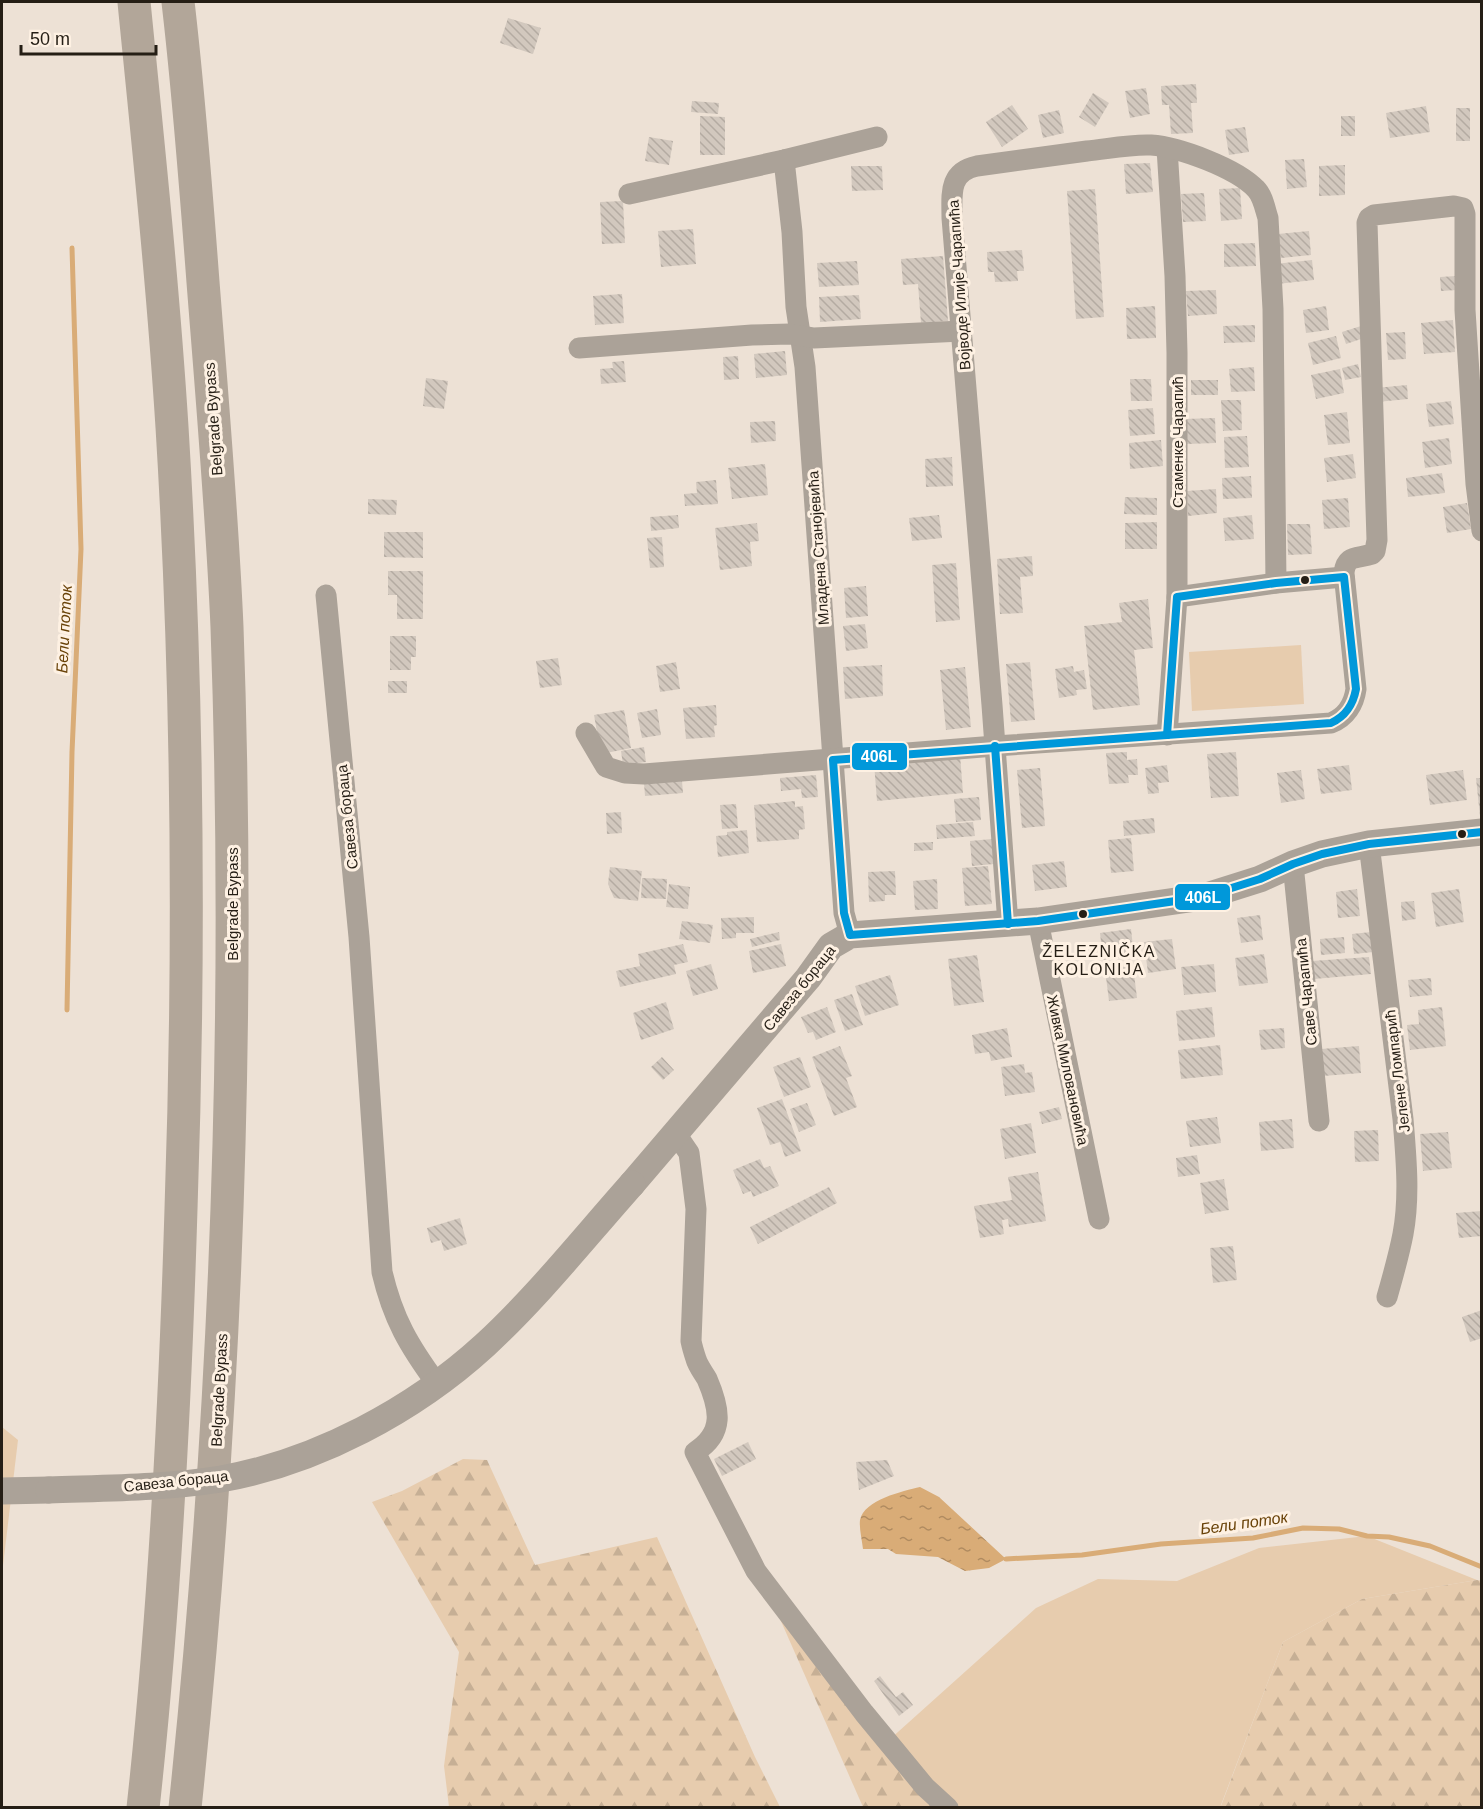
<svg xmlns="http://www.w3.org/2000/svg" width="1483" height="1809" viewBox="0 0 1483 1809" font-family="Helvetica,sans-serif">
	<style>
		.grass { fill: #e7ccae }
		.forest { fill: url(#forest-firs) }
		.water { fill: url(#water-ripples) }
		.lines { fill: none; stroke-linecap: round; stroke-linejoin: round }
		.stream { stroke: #d9ac77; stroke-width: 5 }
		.building { fill: url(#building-back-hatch) }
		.minor { stroke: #aba298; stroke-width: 21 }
		.tertiary { stroke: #aba298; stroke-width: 27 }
		.motorway { stroke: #b2a699; stroke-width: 33 }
		.tertiary-bridge { stroke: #aba298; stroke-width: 27 }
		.bus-1-casing { stroke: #fef1e3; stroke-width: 12 }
		.bus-1 { stroke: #0098da; stroke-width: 8 }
		.bus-dot { fill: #251e15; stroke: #fef1e3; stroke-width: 2 }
		.labels { text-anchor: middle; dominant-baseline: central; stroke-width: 6; stroke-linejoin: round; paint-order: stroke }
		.street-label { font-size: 15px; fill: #251e15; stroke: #fef1e3 }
		.water-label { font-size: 16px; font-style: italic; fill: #694208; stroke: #fef1e3 }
		.neighbourhood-label { font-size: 16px; letter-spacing: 1.5px; fill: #251e15; stroke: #fef1e3 }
		.line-badge { stroke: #fef1e3; stroke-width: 2 }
		.badge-label { font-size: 16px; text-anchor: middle; font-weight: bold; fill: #fff }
	</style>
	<defs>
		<pattern id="forest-firs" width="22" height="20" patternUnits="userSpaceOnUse" patternTransform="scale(1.5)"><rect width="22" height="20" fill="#e7ccae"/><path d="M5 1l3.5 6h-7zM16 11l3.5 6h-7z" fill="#c6af95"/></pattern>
		<pattern id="water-ripples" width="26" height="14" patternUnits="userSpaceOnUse" patternTransform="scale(1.5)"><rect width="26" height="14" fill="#d9ac77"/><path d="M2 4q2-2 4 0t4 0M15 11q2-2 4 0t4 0" fill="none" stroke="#b08b60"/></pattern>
		<pattern id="building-back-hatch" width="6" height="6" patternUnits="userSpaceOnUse" patternTransform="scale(1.5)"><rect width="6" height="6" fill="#d2c8be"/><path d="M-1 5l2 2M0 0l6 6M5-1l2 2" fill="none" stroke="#b4aba2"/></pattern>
	</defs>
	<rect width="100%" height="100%" fill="#ede1d5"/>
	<g class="grass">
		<path d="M1301,645L1304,704L1192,711L1189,652Z"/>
		<path d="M2,1427L18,1440L2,1574Z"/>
		<path d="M1367,1536L1477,1580L1362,1599L1283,1642L1221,1805L1224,1807H927L879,1749L1036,1608L1098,1579L1177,1581L1259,1548Z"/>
	</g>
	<g class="forest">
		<path d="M463,1459L487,1460L535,1565L657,1537L755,1757L780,1807H449L444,1766L459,1652L372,1502L402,1491Z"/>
		<path d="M1477,1580L1482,1581L1481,1807L1224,1808L1221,1806L1283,1642L1362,1599Z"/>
		<path d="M765,1585L925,1787L931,1807H863Z"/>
	</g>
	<path class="water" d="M920,1487L939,1497L1006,1559L989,1568L965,1571L938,1557L896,1554L888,1549H863C862,1540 859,1528 860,1520C864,1500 903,1491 920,1487Z"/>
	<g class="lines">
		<g class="stream">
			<path d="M67,1010L72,752L81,549L72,248"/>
			<path d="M1006,1559L1082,1555L1161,1544L1253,1538L1303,1528L1339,1529L1367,1536L1389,1537L1430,1546L1482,1567"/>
		</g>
	</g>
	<g class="building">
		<path d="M508,18L541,28L533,54L500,43Z"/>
		<path d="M1196,84L1197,103H1191L1193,133L1171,134L1169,105H1162L1161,86Z"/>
		<path d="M1146,88L1150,114L1130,118L1125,91Z"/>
		<path d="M1093,93L1109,103L1095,127L1079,117Z"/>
		<path d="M692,101L719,103L718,114L691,112Z"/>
		<path d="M1012,105L1028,129L1002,147L986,122Z"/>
		<path d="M1426,106L1430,132L1390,138L1386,113Z"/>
		<rect x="1456" y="108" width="14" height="33"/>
		<path d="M1059,110L1064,133L1043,138L1038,115Z"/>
		<path d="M700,116L725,117V155H700Z"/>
		<rect x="1341" y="116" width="14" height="20"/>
		<path d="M1245,127L1249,152L1229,155L1225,130Z"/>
		<path d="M649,137L673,141L669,165L645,161Z"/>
		<path d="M1304,159L1307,187L1287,189L1285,160Z"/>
		<path d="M1150,163L1153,192L1126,194L1124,164Z"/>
		<path d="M1345,165V195L1319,196V166Z"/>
		<path d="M851,166H882L883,190L852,191Z"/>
		<path d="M1240,188L1242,219L1221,221L1219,189Z"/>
		<path d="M1095,189L1104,317L1076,319L1067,191Z"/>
		<path d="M1204,193L1206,221L1183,222L1181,194Z"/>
		<path d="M623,201L625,243L602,244L600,202Z"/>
		<path d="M693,229L696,264L661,267L658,231Z"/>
		<path d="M1309,231L1311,255L1281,258L1278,234Z"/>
		<path d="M1255,243L1256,266L1224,267V244Z"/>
		<path d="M1022,250L1024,271H1017L1018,281L995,282L994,272H988L987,252Z"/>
		<path d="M943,256L948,321L921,323L918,284L903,285L901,259Z"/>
		<path d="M1312,260L1314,280L1277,284L1275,264Z"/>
		<path d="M857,261L859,285L819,287L817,263Z"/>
		<path d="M1456,276L1457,290L1441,291L1440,277Z"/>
		<path d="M1216,290L1217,314L1188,316L1186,291Z"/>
		<path d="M622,294L624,323L595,325L593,296Z"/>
		<path d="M859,295L861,319L820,322L819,297Z"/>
		<path d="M1155,306L1156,338L1127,339L1126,308Z"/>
		<path d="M1326,306L1329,330L1306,333L1303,310Z"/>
		<path d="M1453,320L1455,352L1424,354L1421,323Z"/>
		<path d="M1255,325V342L1224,343L1223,326Z"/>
		<path d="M1361,326L1364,338L1346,344L1342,332Z"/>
		<path d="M1405,332L1406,359L1388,360L1386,333Z"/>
		<path d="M1336,336L1341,358L1313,365L1308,343Z"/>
		<path d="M785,351L787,375L756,378L754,354Z"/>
		<path d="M738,356L739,379L724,380L723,357Z"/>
		<path d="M624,361L626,382L601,384L600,369L613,368L612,362Z"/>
		<path d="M1358,364L1361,377L1345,380L1342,368Z"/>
		<path d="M1254,367L1255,391L1231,392L1229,369Z"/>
		<path d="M1340,369L1344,393L1316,399L1311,375Z"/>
		<path d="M426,378L448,381L444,409L423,406Z"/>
		<path d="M1130,379H1151L1152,401H1131Z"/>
		<rect x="1191" y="380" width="27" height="15"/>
		<path d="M1407,385L1408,399L1377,402L1376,388Z"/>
		<path d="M1221,400H1241L1242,430L1223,431Z"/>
		<path d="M1451,401L1454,424L1429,427L1426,404Z"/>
		<path d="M1153,408L1155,434L1130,436L1128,410Z"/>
		<path d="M1347,412L1350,443L1328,445L1324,415Z"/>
		<path d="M1215,418L1216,443L1186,444L1185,419Z"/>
		<path d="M775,421L776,441L751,443L750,422Z"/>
		<path d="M1247,436L1249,467L1225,468L1224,437Z"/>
		<path d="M1449,438L1452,464L1425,468L1422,442Z"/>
		<path d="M1161,440L1163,466L1130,469L1129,443Z"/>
		<path d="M1353,454L1356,478L1327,482L1324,458Z"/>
		<path d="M952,457L953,486L926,487L925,459Z"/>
		<path d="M765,464L768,495L732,499L728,468Z"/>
		<path d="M1442,473L1445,493L1408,497L1406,478Z"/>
		<path d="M1251,476L1252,498L1223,499L1222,478Z"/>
		<path d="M716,480L718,504L685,506L684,494L697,493L696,482Z"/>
		<path d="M1216,489L1217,513L1188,516L1187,491Z"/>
		<path d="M1125,497L1157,498V515L1124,514Z"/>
		<path d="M1348,498L1350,527L1324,529L1322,500Z"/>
		<path d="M368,499L397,500L396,515L368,514Z"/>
		<path d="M1467,503L1471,529L1447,533L1443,507Z"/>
		<path d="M678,515L679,528L651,531L650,517Z"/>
		<path d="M939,515L942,538L912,541L909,518Z"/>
		<path d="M1252,515L1254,539L1225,541L1223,518Z"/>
		<path d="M1157,522V549H1125V523Z"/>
		<path d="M757,523L759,541L750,542L752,566L720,570L715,528Z"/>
		<path d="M1287,524H1310L1312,554L1288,555Z"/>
		<path d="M384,532H423V558L384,557Z"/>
		<path d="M662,537L664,567L650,568L647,538Z"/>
		<path d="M1032,556L1033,576L1020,577L1023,613L1000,614L997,559Z"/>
		<path d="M956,563L960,620L936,622L932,565Z"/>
		<path d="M388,571H423V619H397V595H388Z"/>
		<path d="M866,586L868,616L846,618L844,588Z"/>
		<path d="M1148,599L1153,648L1134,650L1140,705L1093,710L1084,626L1122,622L1119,603Z"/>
		<path d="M865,624L868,648L846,651L843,626Z"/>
		<path d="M390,636H416V657H411V670H390Z"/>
		<path d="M558,658L562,685L540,688L536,661Z"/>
		<path d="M676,662L680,689L660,692L656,666Z"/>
		<path d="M1030,662L1035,720L1011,722L1006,664Z"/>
		<path d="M882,665L883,696L845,699L843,667Z"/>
		<path d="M1073,666L1074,672L1084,670L1087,689L1076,690L1077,695L1059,698L1055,669Z"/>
		<path d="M965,667L971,727L946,730L940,670Z"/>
		<rect x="388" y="681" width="19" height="12"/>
		<path d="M716,705L717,725L714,726L715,737L686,739L683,708Z"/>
		<path d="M657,709L661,735L642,738L637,713Z"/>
		<path d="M624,710L631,748L601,754L594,715Z"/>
		<path d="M644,747L646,762L623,765L621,751Z"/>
		<path d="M1127,752V760L1137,759L1138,775H1128L1129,783L1109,784L1106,753Z"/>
		<path d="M1236,752L1239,796L1211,798L1207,754Z"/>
		<path d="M960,755L963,793L877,801L874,763Z"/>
		<path d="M1167,765L1169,782L1158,783L1159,793L1148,794L1145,768Z"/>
		<path d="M1349,765L1352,790L1321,794L1317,769Z"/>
		<path d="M1040,768L1045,826L1022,828L1017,770Z"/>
		<path d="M1301,770L1305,799L1281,803L1277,773Z"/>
		<path d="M1463,770L1467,800L1430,805L1426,775Z"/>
		<path d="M816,775L818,797L802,798L801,789L781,791L780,778Z"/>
		<path d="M1476,778H1482V816H1480Z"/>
		<path d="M682,781L683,793L645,796L644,783Z"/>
		<path d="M979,797L981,820L956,822L954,799Z"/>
		<path d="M795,801V807L803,806L805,829L799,830V839L757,842L754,805Z"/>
		<path d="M736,804L738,828L722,829L720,805Z"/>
		<path d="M621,812L622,833L607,834L606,813Z"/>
		<path d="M1154,818L1155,833L1124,836L1123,821Z"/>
		<path d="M973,822L975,836L937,839L936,825Z"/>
		<path d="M747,830L749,853L718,857L716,836L727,835V832Z"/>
		<path d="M1131,838L1134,871L1111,873L1108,840Z"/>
		<path d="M992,839L994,864L972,866L970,841Z"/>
		<path d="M933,842V850L914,851V843Z"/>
		<path d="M1064,861L1067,887L1035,891L1032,865Z"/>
		<path d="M988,866L992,904L965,906L962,868Z"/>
		<path d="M610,867L642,871L638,901L614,898L608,884Z"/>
		<path d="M895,871L896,895H885V901L869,902L868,872Z"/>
		<path d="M642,878L667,879L666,899L641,898Z"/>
		<path d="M937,879L938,909L915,910L913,881Z"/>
		<path d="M669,884L690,887L688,909L666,907Z"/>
		<path d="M1357,889L1360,916L1338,918L1336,892Z"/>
		<path d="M1459,889L1464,922L1436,927L1431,893Z"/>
		<path d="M1414,901L1416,919L1402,921L1401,902Z"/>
		<path d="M1260,915L1263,940L1241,943L1237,918Z"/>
		<path d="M754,917V933H736V938L722,939L721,918Z"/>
		<path d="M682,921L713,925L710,943L679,939Z"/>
		<path d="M1131,929L1134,956L1103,960L1100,933Z"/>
		<path d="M779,932L780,940L752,947L750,939Z"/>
		<path d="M1371,932L1373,952L1354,954L1352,934Z"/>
		<path d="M1344,937L1345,953L1321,955L1320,939Z"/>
		<path d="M1172,939L1176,969L1148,973L1144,942Z"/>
		<path d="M683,944L688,962L674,965L676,974L620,987L616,971L640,966L638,954Z"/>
		<path d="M781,944L786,966L753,973L749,951Z"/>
		<path d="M1264,954L1268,983L1239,986L1235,958Z"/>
		<path d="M977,955L984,1002L954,1006L948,959Z"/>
		<path d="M1369,957L1371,974L1314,979L1312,961Z"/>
		<path d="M711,964L718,989L693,996L686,971Z"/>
		<path d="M1214,964L1216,992L1184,995L1181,967Z"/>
		<path d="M1133,966L1137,998L1109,1001L1105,969Z"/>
		<path d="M890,975L899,1005L865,1016L855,986Z"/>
		<path d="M1431,978L1432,995L1410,997L1408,980Z"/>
		<path d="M852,994L863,1025L845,1031L834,1000Z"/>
		<path d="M666,1002L674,1029L641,1040L633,1013Z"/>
		<path d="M827,1007L836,1032L816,1040L813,1032L808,1033L801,1017Z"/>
		<path d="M1212,1007L1215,1037L1179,1041L1176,1011Z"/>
		<path d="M1442,1007L1446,1046L1410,1050L1407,1025L1419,1024L1418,1010Z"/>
		<path d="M1007,1028L1012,1057L991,1061L989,1052L975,1054L972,1035Z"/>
		<path d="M1284,1028L1285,1048L1261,1050L1259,1030Z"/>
		<path d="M1220,1045L1223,1075L1181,1079L1178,1050Z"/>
		<path d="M840,1046L852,1076L846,1078L857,1107L834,1116L812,1057Z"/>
		<path d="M1359,1046L1361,1073L1323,1076L1321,1049Z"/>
		<path d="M662,1057L674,1070L663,1080L651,1067Z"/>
		<path d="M800,1057L811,1087L784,1097L773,1067Z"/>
		<path d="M1024,1064L1025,1073L1032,1072L1035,1092L1005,1096L1001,1067Z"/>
		<path d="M782,1099L801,1151L785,1157L780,1142L770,1145L757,1108Z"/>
		<path d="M807,1103L816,1125L799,1132L790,1109Z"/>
		<path d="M1059,1107L1062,1119L1042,1124L1039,1112Z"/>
		<path d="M1217,1117L1221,1143L1190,1147L1186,1121Z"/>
		<path d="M1292,1119L1294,1148L1261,1151L1259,1122Z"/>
		<path d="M1031,1123L1036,1153L1005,1159L1000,1129Z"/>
		<path d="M1378,1130L1379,1161L1355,1162L1354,1131Z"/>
		<path d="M1448,1132L1452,1168L1423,1171L1420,1134Z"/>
		<path d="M1197,1155L1200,1174L1178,1177L1176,1158Z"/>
		<path d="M760,1159L764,1168L770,1166L779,1186L753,1197L751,1191L743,1194L733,1170Z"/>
		<path d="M1038,1172L1046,1221L1009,1227L1008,1219L1002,1220L1004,1234L980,1238L974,1206L1012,1200L1008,1177Z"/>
		<path d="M1224,1179L1229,1210L1205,1214L1200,1183Z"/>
		<path d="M829,1187L837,1203L758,1244L750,1227Z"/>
		<path d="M1482,1211V1236L1459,1238L1456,1213Z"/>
		<path d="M460,1218L467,1244L444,1251L441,1240L431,1243L427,1228Z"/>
		<path d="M1233,1246L1237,1280L1213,1283L1210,1248Z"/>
		<path d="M1482,1310V1338L1470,1342L1462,1317Z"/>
		<path d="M748,1442L756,1459L722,1476L714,1459Z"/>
		<path d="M887,1460L894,1476L859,1490L856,1462Z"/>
		<path d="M880,1676L896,1697L903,1692L913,1705L899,1716L874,1681Z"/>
	</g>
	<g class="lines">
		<g class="minor">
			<path d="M784,160L792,232L796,307L805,367L844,913L850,935"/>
			<path d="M629,194L784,160L877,137"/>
			<path d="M579,348L752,335L790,334L814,338L962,331"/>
			<path d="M326,595L359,937L382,1272C393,1319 409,1346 437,1384"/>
			<path d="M1177,597L1276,583L1344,577"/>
			<path d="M586,733L606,767L625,773L644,774L995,746L1331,723C1346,717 1354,704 1356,689L1344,573C1346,554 1358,559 1372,554L1375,551L1377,540L1367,223L1369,218L1374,215L1454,206L1463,208L1465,214V310L1476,484L1482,531"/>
			<path d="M1167,735L1177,597V353L1175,276L1167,148"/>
			<path d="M1369,844L1403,1119C1406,1156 1410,1197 1403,1234C1399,1255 1393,1276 1387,1297"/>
			<path d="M1293,864L1319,1121"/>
			<path d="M1038,921L1099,1219"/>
			<path d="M1008,924L992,705L952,218C952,195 948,172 977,166C1013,161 1050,156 1087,151C1107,149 1130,144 1151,145C1179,147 1236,168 1256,189C1263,196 1265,209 1268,218L1273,309L1276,583"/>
			<path d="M676,1134L689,1153L696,1209L691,1341C692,1346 694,1353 696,1359C698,1366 703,1372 707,1379C720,1409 725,1433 695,1452L756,1571L864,1713L925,1787L948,1808"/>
		</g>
		<g class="tertiary">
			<path d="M632,1184L808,978L831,946L850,935L1038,921L1203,897L1260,879L1293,864L1322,854L1369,844L1482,832"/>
			<path d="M2,1491L49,1490"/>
		</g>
		<g class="motorway">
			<path d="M134,2C148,143 163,285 172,427C188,688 190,948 181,1209C175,1408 165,1609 143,1808"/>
			<path d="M178,2C189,95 196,189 203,282C212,397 222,512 227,627C241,1021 226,1416 185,1808"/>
		</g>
		<path class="tertiary-bridge" d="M49,1490C106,1488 165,1488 221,1479C317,1462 414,1410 485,1345C538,1296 584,1238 632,1184"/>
		<g class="bus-1-casing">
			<g id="bus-1">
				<path d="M1344,577L1356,689C1353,705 1346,716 1331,723L1167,735L1177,597L1276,583Z"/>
				<path d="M1167,735L833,760L844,913L850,935L1038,921L1203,897L1260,879L1293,864L1322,854L1369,844L1482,832"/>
				<path d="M995,746L1008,924"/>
			</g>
		</g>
		<use href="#bus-1" class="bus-1"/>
	</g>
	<g class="bus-dot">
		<circle cx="1305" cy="580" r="5"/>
		<circle cx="1462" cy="834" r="5"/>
		<circle cx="1083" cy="914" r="5"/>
	</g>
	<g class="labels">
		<g class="street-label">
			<text transform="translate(959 285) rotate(-94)">Војводе Илије Чарапића</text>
			<text transform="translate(213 419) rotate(-94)">Belgrade Bypass</text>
			<text transform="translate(1177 442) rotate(-90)">Стаменке Чарапић</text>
			<text transform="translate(818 548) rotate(-94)">Младена Станојевића</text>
			<text transform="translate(347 817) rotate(-96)">Савеза бораца</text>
			<text transform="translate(232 904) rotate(-90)">Belgrade Bypass</text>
			<text transform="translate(799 988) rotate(-51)">Савеза бораца</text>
			<text transform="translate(1306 992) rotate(-96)">Саве Чарапића</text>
			<text transform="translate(1068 1070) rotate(78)">Живка Миловановића</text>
			<text transform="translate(1397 1071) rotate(-97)">Јелене Ломпарић</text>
			<text transform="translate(219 1390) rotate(-87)">Belgrade Bypass</text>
			<text transform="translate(176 1481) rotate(-6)">Савеза бораца</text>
		</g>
		<g class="water-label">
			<text transform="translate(64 629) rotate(-87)">Бели поток</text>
			<text transform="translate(1244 1523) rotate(-8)">Бели поток</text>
		</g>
		<g class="neighbourhood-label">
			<text x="1099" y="951">ŽELEZNIČKA<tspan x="1099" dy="18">KOLONIJA</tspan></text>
		</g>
	</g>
	<g class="line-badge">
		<rect x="851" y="742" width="57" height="29" rx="6" fill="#0098da"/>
		<rect x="1174" y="883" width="57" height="28" rx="6" fill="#0098da"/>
	</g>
	<g class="badge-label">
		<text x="879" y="762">406L</text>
		<text x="1203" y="903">406L</text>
	</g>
	<rect width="1483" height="1809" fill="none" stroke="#251e15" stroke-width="6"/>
	<path d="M21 45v9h135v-9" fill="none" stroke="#251e15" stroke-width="3"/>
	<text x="30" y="45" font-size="18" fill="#251e15" stroke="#fef1e3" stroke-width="4.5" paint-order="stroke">50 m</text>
</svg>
